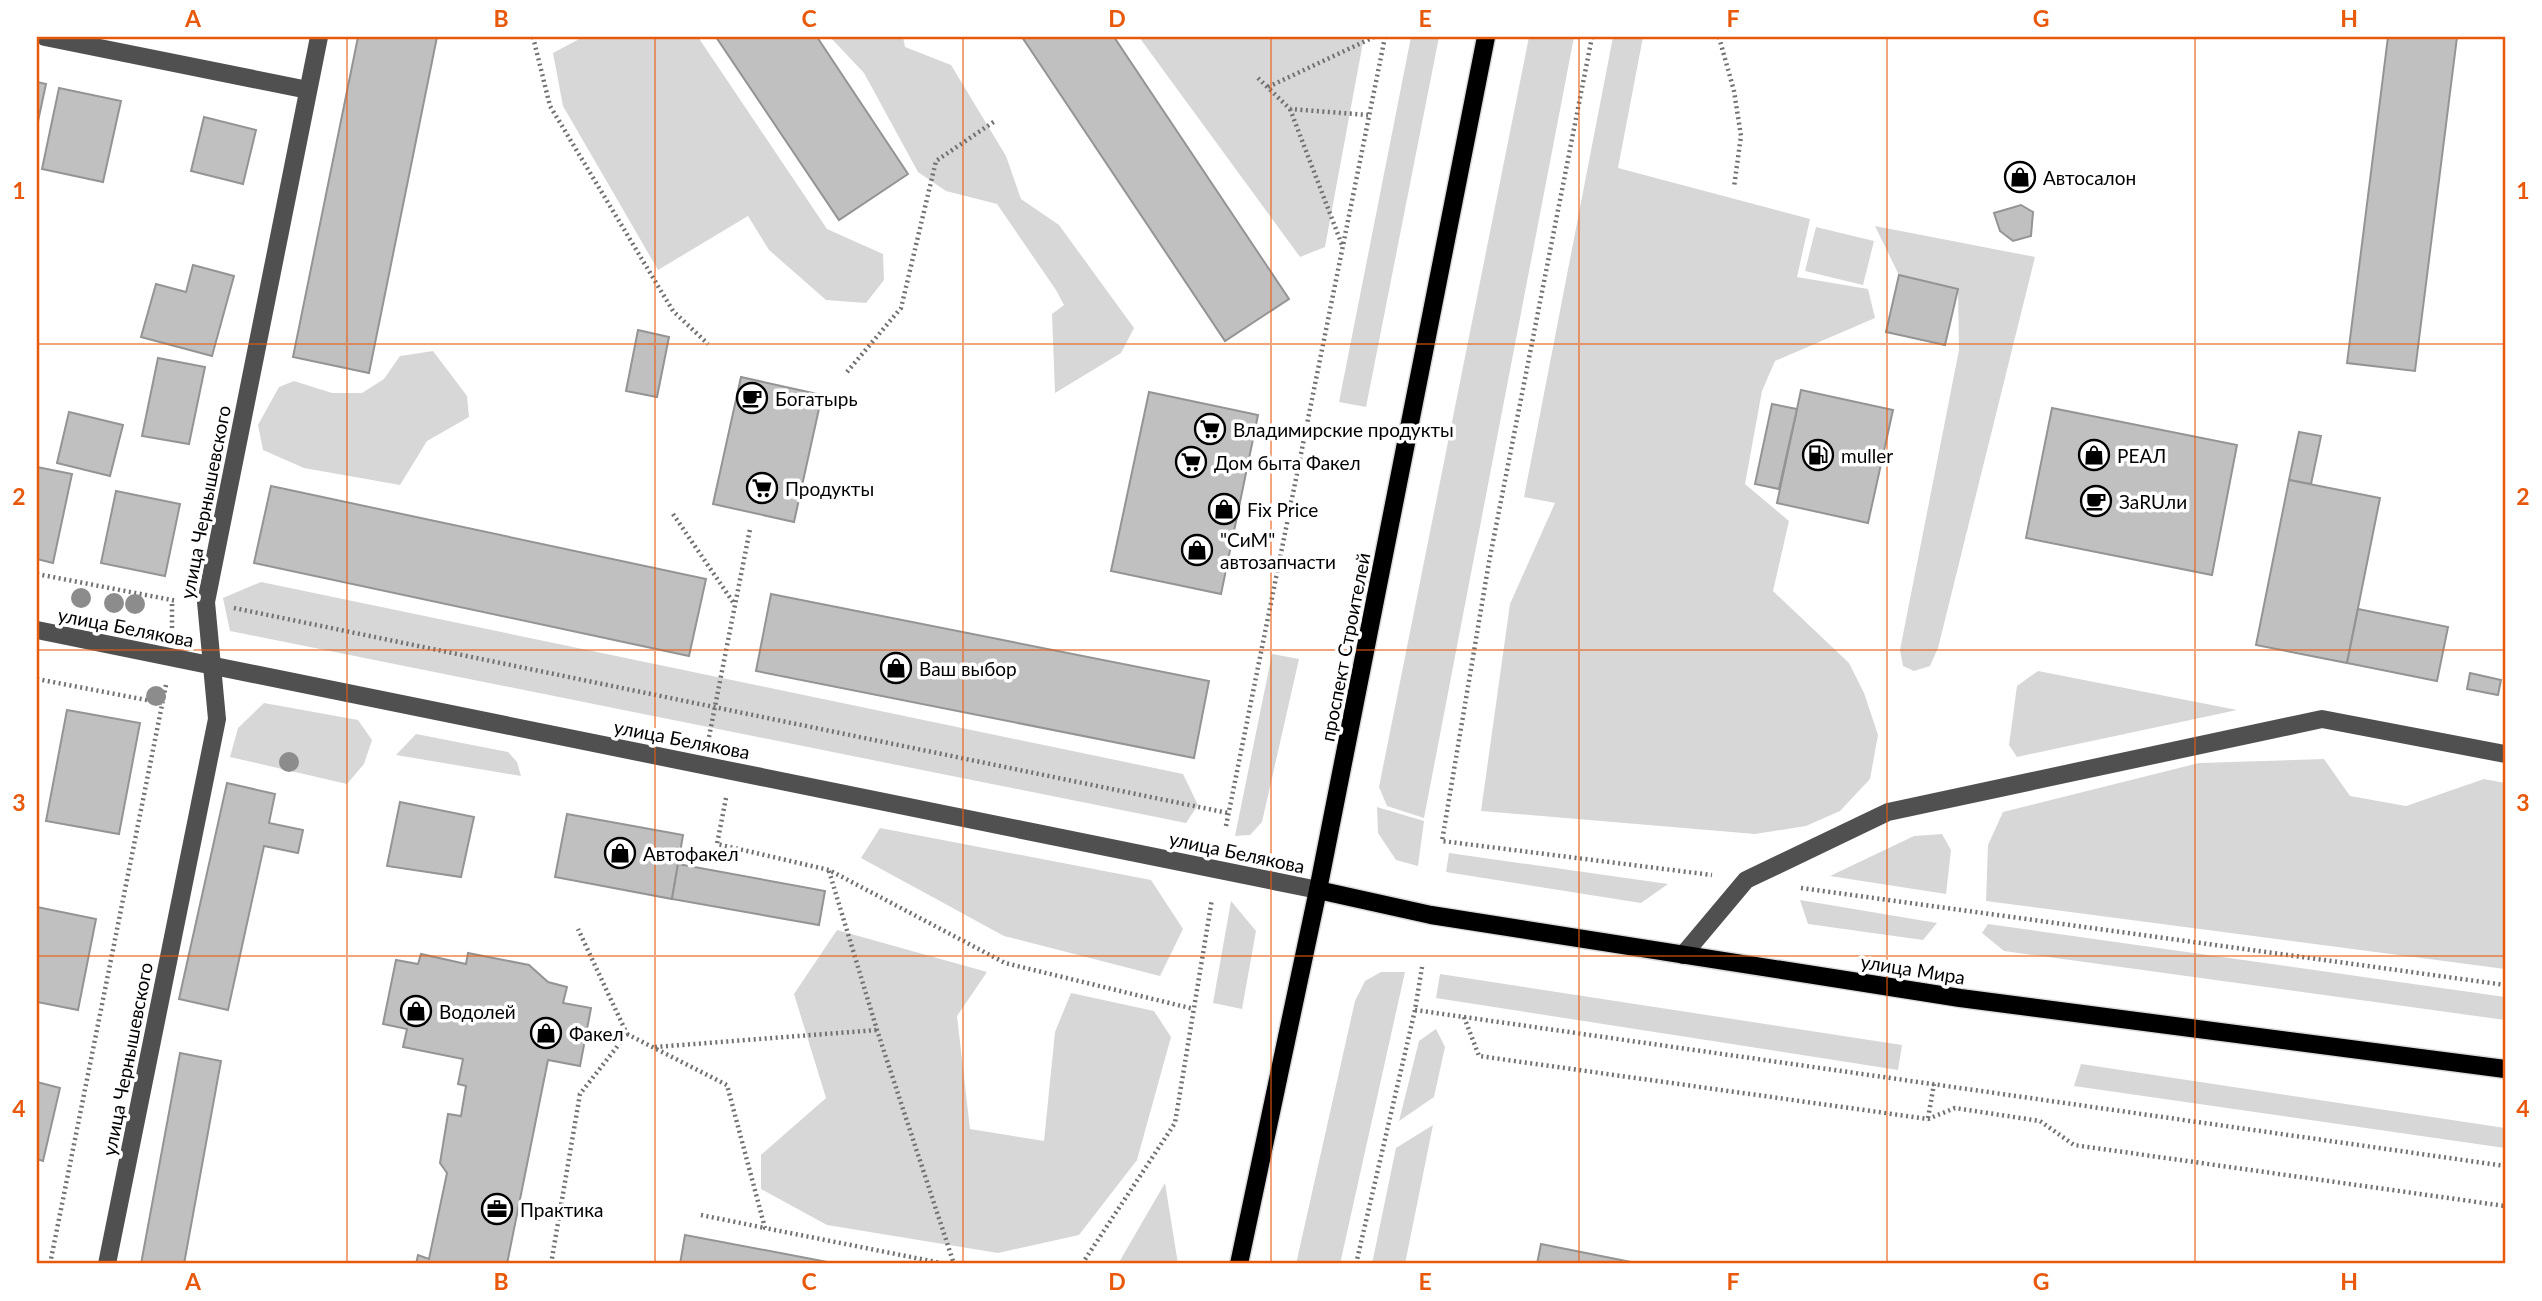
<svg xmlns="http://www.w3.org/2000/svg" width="2542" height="1301" viewBox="0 0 2542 1301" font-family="Lato,sans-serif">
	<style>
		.green { fill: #d7d7d7 }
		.building { fill: #c0c0c0; stroke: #949494; stroke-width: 2 }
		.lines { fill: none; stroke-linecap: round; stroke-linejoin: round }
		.major-casing { stroke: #dbdbdb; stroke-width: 21 }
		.path { stroke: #727272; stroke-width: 4.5; stroke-dasharray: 2 3.5; stroke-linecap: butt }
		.minor { stroke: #505050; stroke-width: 18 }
		.major { stroke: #000; stroke-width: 18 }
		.tree { fill: #8c8c8c }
		.grid { fill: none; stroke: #e8590c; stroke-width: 2; stroke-opacity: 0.55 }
		.labels { text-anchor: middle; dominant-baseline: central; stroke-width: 7; stroke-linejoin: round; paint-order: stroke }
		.poi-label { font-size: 19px; fill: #000; stroke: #fff; text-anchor: start }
		.street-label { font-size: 19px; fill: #000; stroke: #fff }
		.neatline { fill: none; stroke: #e8590c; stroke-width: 2.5 }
		.grid-label { font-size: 23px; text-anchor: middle; font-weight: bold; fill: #e8590c }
	</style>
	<rect width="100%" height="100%" fill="#fff"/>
	<g class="green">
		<path d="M583,37H698L827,229L883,254L884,280L866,303L826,300L769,250L748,216L658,270L563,106L553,53Z"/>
		<path d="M830,37H903L905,47L951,65L1006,156L1021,199L1059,225L1134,328L1121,353L1055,393L1052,314L1064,305L1056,290L997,204L946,191L918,172L864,73Z"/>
		<path d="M1139,37H1364L1325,247L1300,257Z"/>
		<path d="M1411,37H1439L1366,407L1339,402Z"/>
		<path d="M1529,37H1574L1424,818L1387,806L1379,787Z"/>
		<path d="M1613,37H1643L1618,168L1810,219L1797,277L1868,289L1875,318L1775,361L1762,391L1745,484L1789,521L1773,591L1849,663L1864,693L1878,735L1870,779L1840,811L1806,826L1755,834L1481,811L1510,604L1555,503L1524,497Z"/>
		<path d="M1875,226L2035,257L1938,648L1930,666L1914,671L1903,666L1900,650L1959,350L1958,289L1899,275Z"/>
		<path d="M1816,227L1874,241L1863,285L1805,271Z"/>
		<path d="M433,351L467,396L469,417L427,441L400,485L304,468L263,450L258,425L279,387L294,381L332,393H362L384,379L400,356Z"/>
		<path d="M261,582L1183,774L1198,805L1186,823L230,631L223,598Z"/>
		<path d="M1272,654L1299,659L1262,822L1250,835L1235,836Z"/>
		<path d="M2038,671L2237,710L2017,757L2009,745L2017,686Z"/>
		<path d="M264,703L358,720L372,740L364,764L347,784L230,757L238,728Z"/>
		<path d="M416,734L508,752L517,762L521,776L396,755Z"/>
		<path d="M2324,759L2350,796L2406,806L2484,779L2505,783V969L1986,901L1988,845L2003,812L2199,763Z"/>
		<path d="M1377,807L1424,821L1418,866L1396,860L1378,833Z"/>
		<path d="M880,828L1151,880L1183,929L1160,976L1004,936L861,858Z"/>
		<path d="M1942,834L1951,850L1946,894L1830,876L1914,836Z"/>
		<path d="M1449,853L1668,884L1641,903L1446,872Z"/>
		<path d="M1800,900L1937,923L1923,940L1808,924Z"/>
		<path d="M1231,901L1256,931L1242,1009L1213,1003Z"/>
		<path d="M1988,924L2505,997V1020L2004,951L1982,933Z"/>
		<path d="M837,930L987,972L957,1016L970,1129L1044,1141L1055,1032L1071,993L1154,1011L1171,1037L1137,1160L1079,1235L998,1253L827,1225L761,1189V1155L826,1098L794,994Z"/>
		<path d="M1381,972H1405L1340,1264H1296L1355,1001L1365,981Z"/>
		<path d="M1440,974L1902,1045L1898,1070L1436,998Z"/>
		<path d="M1436,1029L1445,1047L1434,1097L1399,1121L1419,1041Z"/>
		<path d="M2081,1064L2505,1128V1148L2074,1086Z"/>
		<path d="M1433,1125L1405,1264H1372L1396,1148Z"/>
		<path d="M1165,1183L1178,1264H1118Z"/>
	</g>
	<g class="building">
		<path d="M358,37H437L369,373L293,357Z"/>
		<path d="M716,37H817L908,174L839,220Z"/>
		<path d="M1022,37H1114L1289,299L1225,341Z"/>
		<path d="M2388,37H2457L2415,371L2347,363Z"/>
		<path d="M37,82L46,84L37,126Z"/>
		<path d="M59,88L121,101L103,182L42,169Z"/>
		<path d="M204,117L256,130L243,184L191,171Z"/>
		<path d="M2021,205L2033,212L2031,236L2013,241L2000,231L1994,213Z"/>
		<path d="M193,265L234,276L212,356L141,337L156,284L186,292Z"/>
		<path d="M1899,275L1958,289L1945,345L1886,332Z"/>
		<path d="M638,330L669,337L657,397L626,391Z"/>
		<path d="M158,358L205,367L189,444L142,436Z"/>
		<path d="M741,377L822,395L794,522L713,504Z"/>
		<path d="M1801,390L1893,410L1868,523L1777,503Z"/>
		<path d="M1149,392L1258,415L1221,594L1111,571Z"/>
		<path d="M1772,404L1797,409L1779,489L1755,484Z"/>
		<path d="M2052,408L2237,445L2212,575L2026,538Z"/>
		<path d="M69,412L123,425L110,476L57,463Z"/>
		<path d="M2299,432L2321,436L2311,484L2289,480Z"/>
		<path d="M37,467L72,474L53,563L37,559Z"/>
		<path d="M2289,480L2380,498L2347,663L2256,645Z"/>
		<path d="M271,486L706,579L689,656L254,563Z"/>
		<path d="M116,491L180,504L165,576L101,563Z"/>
		<path d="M771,594L1209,681L1194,758L756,671Z"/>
		<path d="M2358,609L2448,627L2437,681L2347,663Z"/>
		<path d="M2470,673L2501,680L2498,695L2467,689Z"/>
		<path d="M67,710L140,723L119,834L46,821Z"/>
		<path d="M227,783L275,794L269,823L303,830L298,853L264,846L228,1010L179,999Z"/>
		<path d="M400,802L474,817L461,877L387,866Z"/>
		<path d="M567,814L683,835L672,899L555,877Z"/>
		<path d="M678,864L825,891L819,925L672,899Z"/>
		<path d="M37,907L96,919L78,1010L37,1002Z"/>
		<path d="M468,953L529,965L548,982L567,987L563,1003L591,1008L580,1066L548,1060L507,1264H416L418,1255L429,1259L447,1173L440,1163L448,1114L461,1116L466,1086L458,1084L463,1059L403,1047L407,1029L383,1024L396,960L418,964L421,954L466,964Z"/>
		<path d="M180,1053L221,1061L184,1264H141Z"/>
		<path d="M37,1082L60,1088L43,1161L37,1159Z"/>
		<path d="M685,1235L838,1264H680Z"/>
		<path d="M1541,1244L1641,1264H1537Z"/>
	</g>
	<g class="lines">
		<g class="major-casing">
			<g id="major">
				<path d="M1318,890L1431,915L1960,998L2505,1069"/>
				<path d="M1239,1264L1318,890L1486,37"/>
			</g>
		</g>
		<g class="path">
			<path d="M533,37L550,106L673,311L708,344"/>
			<path d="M1592,37L1489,562L1442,841L1712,875"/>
			<path d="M1719,37L1734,91L1741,136L1734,187"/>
			<path d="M1258,78L1290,109L1368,115"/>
			<path d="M1268,87L1374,37"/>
			<path d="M1290,109L1342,245"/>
			<path d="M847,372L901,308L936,161L995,121"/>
			<path d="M673,514L735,605"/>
			<path d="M37,574L177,601"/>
			<path d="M234,608L1228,813"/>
			<path d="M172,628V601"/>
			<path d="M37,679L162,703"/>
			<path d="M709,737L750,529"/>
			<path d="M726,798L717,844L829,870L1005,963L1194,1009"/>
			<path d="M1226,826L1385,37"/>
			<path d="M829,871L877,1030L954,1264"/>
			<path d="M1801,888L2505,985"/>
			<path d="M1415,1010L2505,1166"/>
			<path d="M1464,1017L1479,1056L1928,1119L1955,1108L2040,1121L2074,1145L2505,1206"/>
			<path d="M627,1034L727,1085L765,1228L946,1264"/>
			<path d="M655,1047L877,1030"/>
			<path d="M1928,1118L1934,1084"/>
			<path d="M701,1215L765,1228"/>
			<path d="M50,1264L166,685"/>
			<path d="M551,1264L580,1094L627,1034L578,929"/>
			<path d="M1082,1264L1175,1123L1212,899"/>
			<path d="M1356,1264L1415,1010L1422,967"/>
		</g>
		<g class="minor">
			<path d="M45,37L308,90"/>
			<path d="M37,630L1318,890"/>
			<path d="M1683,955L1746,880L1888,812L2322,719L2505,754"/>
			<path d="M107,1264L217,719L206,602L319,37"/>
		</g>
		<use href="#major" class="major"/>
	</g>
	<g class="tree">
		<circle cx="81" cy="598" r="10"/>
		<circle cx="114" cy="603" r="10"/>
		<circle cx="135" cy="604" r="10"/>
		<circle cx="156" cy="696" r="10"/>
		<circle cx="289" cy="762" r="10"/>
	</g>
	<path class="grid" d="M347,37V1264M655,37V1264M963,37V1264M1271,37V1264M1579,37V1264M1887,37V1264M2195,37V1264M37,344H2505M37,650H2505M37,956H2505"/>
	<defs>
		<g id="shop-ring" transform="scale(1.575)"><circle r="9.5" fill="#fff" stroke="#000" stroke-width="1.5"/><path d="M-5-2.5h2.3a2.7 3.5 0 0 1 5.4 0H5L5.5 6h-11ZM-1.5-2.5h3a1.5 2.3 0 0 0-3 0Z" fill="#000"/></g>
		<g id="cafe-ring" transform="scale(1.575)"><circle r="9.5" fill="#fff" stroke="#000" stroke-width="1.5"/><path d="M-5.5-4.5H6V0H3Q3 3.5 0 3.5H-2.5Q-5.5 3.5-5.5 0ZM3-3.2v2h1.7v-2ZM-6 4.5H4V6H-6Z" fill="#000"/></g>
		<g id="supermarket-ring" transform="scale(1.575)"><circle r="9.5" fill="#fff" stroke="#000" stroke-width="1.5"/><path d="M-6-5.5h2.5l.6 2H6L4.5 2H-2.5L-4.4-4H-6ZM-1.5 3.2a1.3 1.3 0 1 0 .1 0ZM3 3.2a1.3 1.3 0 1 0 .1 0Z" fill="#000"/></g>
		<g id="fuel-ring" transform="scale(1.575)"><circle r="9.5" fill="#fff" stroke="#000" stroke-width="1.5"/><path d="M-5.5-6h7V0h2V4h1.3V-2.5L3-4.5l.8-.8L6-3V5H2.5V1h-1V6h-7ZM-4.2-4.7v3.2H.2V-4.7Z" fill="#000"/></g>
		<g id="office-ring" transform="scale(1.575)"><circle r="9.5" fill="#fff" stroke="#000" stroke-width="1.5"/><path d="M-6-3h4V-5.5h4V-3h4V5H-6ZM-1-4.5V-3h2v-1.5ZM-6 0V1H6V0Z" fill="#000"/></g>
	</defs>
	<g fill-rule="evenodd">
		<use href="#shop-ring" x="2020" y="177"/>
		<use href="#cafe-ring" x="752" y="398"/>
		<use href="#supermarket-ring" x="1210" y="429"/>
		<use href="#fuel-ring" x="1818" y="455"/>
		<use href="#shop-ring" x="2094" y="455"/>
		<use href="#supermarket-ring" x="1191" y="462"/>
		<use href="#supermarket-ring" x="762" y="488"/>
		<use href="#cafe-ring" x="2096" y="501"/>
		<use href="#shop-ring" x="1224" y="509"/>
		<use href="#shop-ring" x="1197" y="550"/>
		<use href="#shop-ring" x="896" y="668"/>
		<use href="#shop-ring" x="620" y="853"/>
		<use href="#shop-ring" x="416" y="1011"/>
		<use href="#shop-ring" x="546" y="1033"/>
		<use href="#office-ring" x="497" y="1209"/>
	</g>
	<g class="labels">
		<g class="poi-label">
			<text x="2043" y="177">Автосалон</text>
			<text x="775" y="398">Богатырь</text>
			<text x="1233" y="429">Владимирские продукты</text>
			<text x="1841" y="455">muller</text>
			<text x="2117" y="455">РЕАЛ</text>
			<text x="1214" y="462">Дом быта Факел</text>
			<text x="785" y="488">Продукты</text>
			<text x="2119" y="501">ЗаRUли</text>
			<text x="1247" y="509">Fix Price</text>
			<text x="1220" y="539">"СиМ"<tspan x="1220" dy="22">автозапчасти</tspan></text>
			<text x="919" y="668">Ваш выбор</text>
			<text x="643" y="853">Автофакел</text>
			<text x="439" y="1011">Водолей</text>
			<text x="569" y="1033">Факел</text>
			<text x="520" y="1209">Практика</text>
		</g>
		<g class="street-label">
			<text transform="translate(205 502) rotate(-79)">улица Чернышевского</text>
			<text transform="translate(126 627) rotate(11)">улица Белякова</text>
			<text transform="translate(1345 647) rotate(-79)">проспект Строителей</text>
			<text transform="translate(682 739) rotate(11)">улица Белякова</text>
			<text transform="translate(1237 852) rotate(12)">улица Белякова</text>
			<text transform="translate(1913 969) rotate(9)">улица Мира</text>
			<text transform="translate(127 1059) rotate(-79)">улица Чернышевского</text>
		</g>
	</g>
	<rect width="2542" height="1301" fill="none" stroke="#ffffff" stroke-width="77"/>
	<rect x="38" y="38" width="2466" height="1224" class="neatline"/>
	<g class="grid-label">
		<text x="193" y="27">A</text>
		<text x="501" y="27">B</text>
		<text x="809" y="27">C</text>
		<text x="1117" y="27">D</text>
		<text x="1425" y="27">E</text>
		<text x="1733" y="27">F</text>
		<text x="2041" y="27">G</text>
		<text x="2349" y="27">H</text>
		<text x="19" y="199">1</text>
		<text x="2523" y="199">1</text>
		<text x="19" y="505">2</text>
		<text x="2523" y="505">2</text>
		<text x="19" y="811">3</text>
		<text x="2523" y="811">3</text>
		<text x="19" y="1117">4</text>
		<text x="2523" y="1117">4</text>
		<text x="193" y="1290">A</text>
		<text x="501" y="1290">B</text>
		<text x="809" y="1290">C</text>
		<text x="1117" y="1290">D</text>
		<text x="1425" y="1290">E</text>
		<text x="1733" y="1290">F</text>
		<text x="2041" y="1290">G</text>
		<text x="2349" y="1290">H</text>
	</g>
</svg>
